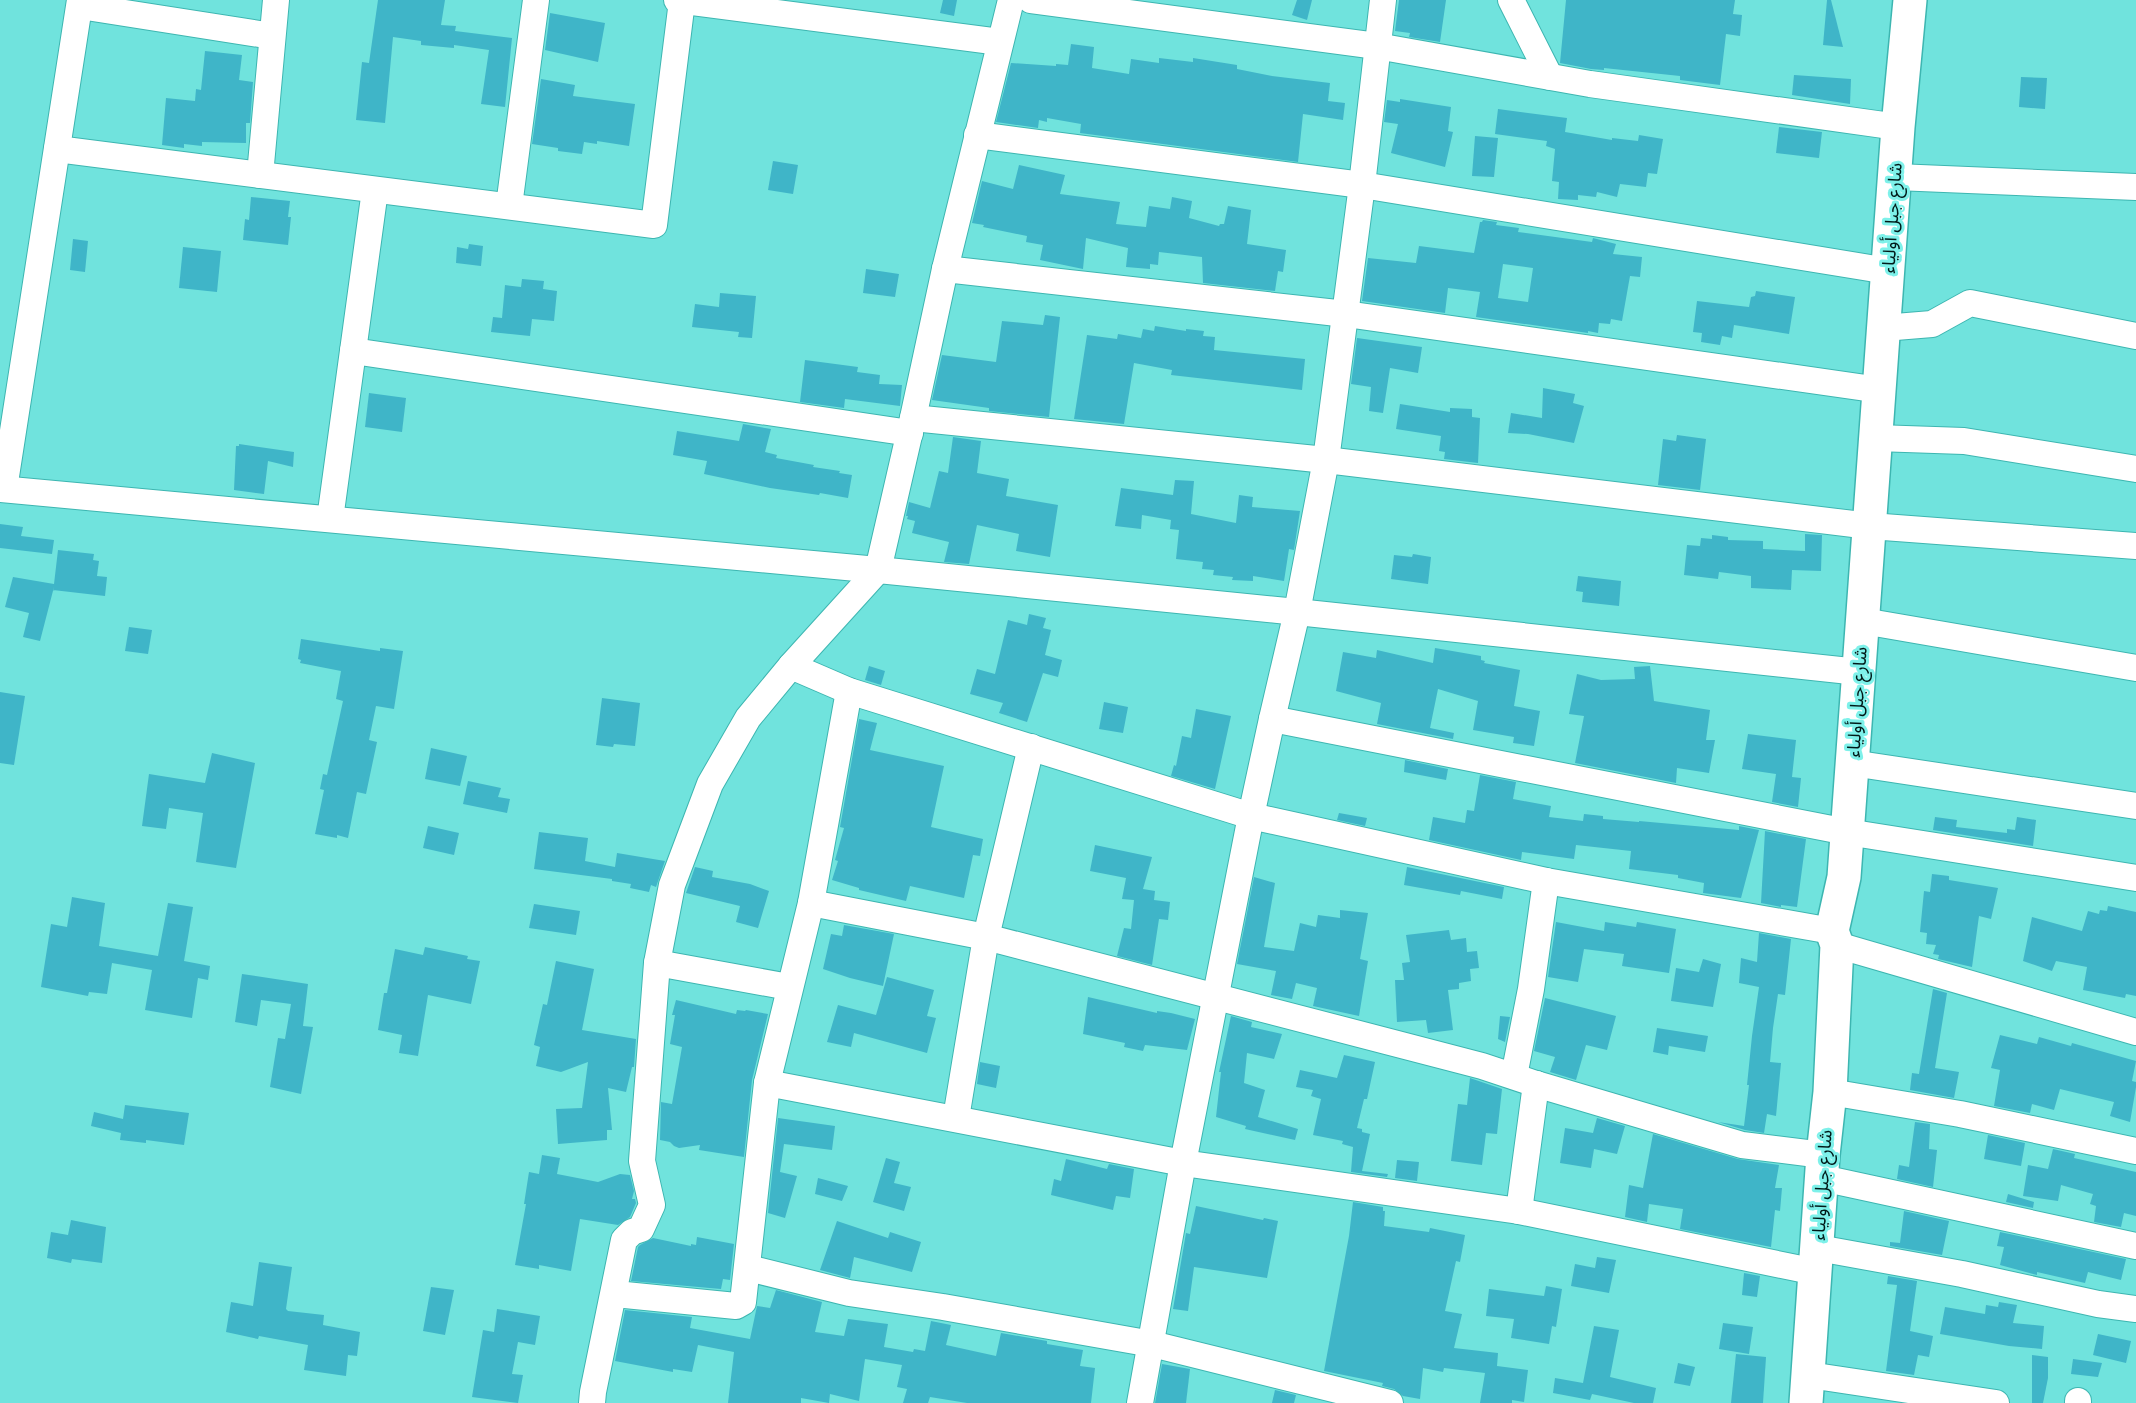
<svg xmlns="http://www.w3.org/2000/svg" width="2136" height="1403" viewBox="0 0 2136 1403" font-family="'DM Sans','Noto Sans Arabic',sans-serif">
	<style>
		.building { fill: #3fb5c8; fill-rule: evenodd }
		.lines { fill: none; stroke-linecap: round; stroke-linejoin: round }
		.minor-casing { stroke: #3db6b1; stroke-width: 28 }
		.highway-casing { stroke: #3db6b1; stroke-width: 36 }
		.minor { stroke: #fff; stroke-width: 26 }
		.highway { stroke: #fff; stroke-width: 33 }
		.labels { text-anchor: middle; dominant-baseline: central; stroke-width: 6; stroke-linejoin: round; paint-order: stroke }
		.street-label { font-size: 18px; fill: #011918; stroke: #7ef1ea }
	</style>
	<rect width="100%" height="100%" fill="#70e3dd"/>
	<g class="building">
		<path d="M378,0H445L441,25L456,26L455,31L512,38L505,107L481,104L489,50L454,45V48L421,45V41L393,37L385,123L356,120L362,62L369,63Z"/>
		<path d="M943,0H957L954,16L940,13Z"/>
		<path d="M1297,0H1312L1307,20L1292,15Z"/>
		<path d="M1399,0H1446L1440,42L1409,37L1410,33L1395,31Z"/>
		<path d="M1566,0H1735L1733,14L1742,15L1740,36L1726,34L1720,85L1680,80V76L1604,68V70L1591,69L1560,63Z"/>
		<path d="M1827,0H1831L1843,47L1823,45Z"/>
		<path d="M550,13L605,23L598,62L545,50Z"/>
		<path d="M1071,44L1094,47L1092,68L1129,74L1131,59L1159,63V58L1193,62V58L1237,65V69L1272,76L1330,83L1328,101L1345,103L1343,120L1303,114L1298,162L1080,133L1081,124L1047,118V122L1039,120L1038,128L996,122L1011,63L1056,66V64L1068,65Z"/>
		<path d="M205,51L242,55L239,80L253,82L250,123H246V143L202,142V146L184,144V148L162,145L166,98L195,101L196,89L201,90Z"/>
		<path d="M1794,75L1851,79L1850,104L1792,95Z"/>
		<path d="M2021,77L2047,78L2045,109L2019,107Z"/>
		<path d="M541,79L575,85L573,96L635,104L629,146L597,141V144L584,142L582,154L558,151V148L532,144Z"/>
		<path d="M1400,99L1451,107L1448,131L1453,132L1445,167L1391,153L1398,124L1384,122L1387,100L1400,102Z"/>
		<path d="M1498,109L1567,118L1565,132L1612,140V138L1638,141L1639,135L1663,139L1657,174L1648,173L1646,187L1620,184L1617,197L1597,192L1596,197L1578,195V200L1558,199L1559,182L1552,181L1555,149L1546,146L1547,141L1495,134Z"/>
		<path d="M1779,127L1822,132L1819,158L1776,153Z"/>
		<path d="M1475,136L1498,138L1494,177L1472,176Z"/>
		<path d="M773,161L798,165L793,194L768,190Z"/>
		<path d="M1019,165L1065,175L1060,194L1120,202L1116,224L1146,227L1149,206L1170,209L1172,197L1192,201L1189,218L1219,226L1220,224H1224L1228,206L1251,210L1247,244L1286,250L1283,272L1278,271L1275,291L1203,283L1202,257L1159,252L1158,265L1150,264V269L1126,267L1128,248L1086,238L1083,269L1040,260L1043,245L1026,242L1027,236L983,227L984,225L972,223L982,181L1013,189Z"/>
		<path d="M251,197L290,201L288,217H291L288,245L243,240L245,219L249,220Z"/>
		<path d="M1483,220L1497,222L1496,225L1519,228L1518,232L1592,242L1593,238L1616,244L1613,254L1642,257L1640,277L1630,276L1622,321L1611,319L1610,324L1599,323L1598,333L1588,331V333L1476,317L1480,292L1448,288L1445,313L1362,301L1368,258L1416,263L1419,246L1474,253L1480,222H1482ZM1503,264L1533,268L1528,302L1498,298Z"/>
		<path d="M73,239L88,241L85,272L70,270Z"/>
		<path d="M469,244L483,246L481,266L456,263L457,247L468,249Z"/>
		<path d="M183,247L221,251L217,292L179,288Z"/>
		<path d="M866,269L899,274L895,297L863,293Z"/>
		<path d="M522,279L544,281L543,289L557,291L554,321L532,319L530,336L491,332L493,317L502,318L505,285L521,287Z"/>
		<path d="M1756,291L1795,297L1789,334L1734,325L1732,338L1722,336L1720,345L1701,342L1702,333L1693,332L1697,301L1749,307L1751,297L1755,296Z"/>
		<path d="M720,293L756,296L752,338L738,337L739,332L692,327L695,304L719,307Z"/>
		<path d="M1045,315L1060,317L1049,417L989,411V408L932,400L942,355L996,362L1002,321L1043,325Z"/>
		<path d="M1155,326L1186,331V329L1204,331L1203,336L1215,337L1214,350L1305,359L1302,390L1171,375L1172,370L1134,363L1124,424L1074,419L1087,335L1117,339L1118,334L1141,338L1143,329L1154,331Z"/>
		<path d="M1357,338L1422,347L1418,373L1390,368L1383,413L1369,411L1371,387L1351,384Z"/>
		<path d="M805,360L858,367L857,372L880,375L879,384L902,385L900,406L845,399L844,408L800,402Z"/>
		<path d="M1543,388L1575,394L1573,403L1584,406L1574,443L1528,434L1508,433L1511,413L1542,418Z"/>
		<path d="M369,393L406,398L402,432L365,427Z"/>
		<path d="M1400,404L1450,412V408L1472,409V417L1480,418L1478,463L1444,459L1445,452L1439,451L1441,436L1396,429Z"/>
		<path d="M743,424L771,429L765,452L777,455L776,458L814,465L813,467L840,471L839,473L852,475L848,498L820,493L819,495L770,488L704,474L707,461L673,455L677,431L739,441Z"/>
		<path d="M1677,435L1706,439L1700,490L1658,485L1663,439L1676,441Z"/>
		<path d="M953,437L981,441L977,473L1009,479L1006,496L1058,505L1050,557L1016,551L1019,534L977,525L969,564L944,562L949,542L912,533L915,521L907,519L908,516H906L909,502L930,508L939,471L948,473Z"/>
		<path d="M239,444L294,452L293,467L268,461L264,494L234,490L236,446H239Z"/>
		<path d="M1175,480L1194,481L1191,514L1236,523L1239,495L1253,497L1252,507L1300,511L1294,550L1289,549L1284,581L1253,576V581L1232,580L1233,577L1213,575L1214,570L1202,569L1203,562L1176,559L1179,530L1170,529L1171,520L1142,515L1141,529L1115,526L1121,488L1173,495Z"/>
		<path d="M0,524L23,527L21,536L54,540L52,554L0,548Z"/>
		<path d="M1805,534L1822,535L1821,571L1792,570L1791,590L1751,588V576L1719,572L1718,579L1684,575L1687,545L1700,546L1701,538L1712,539V535L1728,537V540L1763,541V549L1805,551Z"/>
		<path d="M58,550L94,554L93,560L99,561L97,576L107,577L105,596L53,590L54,587L40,641L23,637L29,613L5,607L13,577L54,584Z"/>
		<path d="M1413,554L1431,557L1428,584L1391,579L1394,555L1412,557Z"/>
		<path d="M1578,576L1621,581L1619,606L1582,602L1583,592L1576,591Z"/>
		<path d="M1029,614L1046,618L1043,628L1051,630L1045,655L1062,660L1058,677L1043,673L1027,722L999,713L1003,703L970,694L977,669L995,674L1008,620L1027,625Z"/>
		<path d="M129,627L152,630L148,654L125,651Z"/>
		<path d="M301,639L380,651V648L403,651L394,709L376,706L369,740L377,742L366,794L357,792L348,838L337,835V838L315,834L324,790L320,789L323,774L327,775L343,701L336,699L341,671L300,663L301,660L298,659Z"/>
		<path d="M1435,648L1481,656V660L1485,661L1484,663L1520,670L1514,706L1540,711L1534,746L1513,743L1514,737L1473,730L1478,701L1438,689L1430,728L1454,733L1453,739L1377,724L1381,703L1336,691L1343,652L1376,658L1377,650L1433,663Z"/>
		<path d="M869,666L885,671L881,685L865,680Z"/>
		<path d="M1650,666L1654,701L1710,710L1706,740H1715L1709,773L1677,768L1676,783L1575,763L1584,716L1569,714L1577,674L1601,680L1635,679L1634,667Z"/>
		<path d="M0,692L25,696L14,765L0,763Z"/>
		<path d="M602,698L640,703L635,746L614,744L613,747L596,745Z"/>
		<path d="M1104,702L1128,707L1123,733L1099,729Z"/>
		<path d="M1196,709L1231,716L1215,789L1171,776L1174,765L1176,766L1182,736L1191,738Z"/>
		<path d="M859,719L877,723L870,750L944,766L931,827L983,839L980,856L973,855L964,898L910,886L906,901L859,890V888L832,880L838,861L835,860L844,828L840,827Z"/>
		<path d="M1748,734L1796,740L1792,777L1801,778L1798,807L1772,802L1776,774L1742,769Z"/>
		<path d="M431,748L467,756L460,786L425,779Z"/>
		<path d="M212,753L255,763L236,868L196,862L203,813L169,808L166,829L142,826L149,774L205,783Z"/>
		<path d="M1405,760L1448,769L1446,780L1404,772Z"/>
		<path d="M1480,775L1516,782L1513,799L1551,806L1549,817L1583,821L1584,814L1603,816V819L1639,822V821L1739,830V826L1759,830L1741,898L1703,893L1704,883L1678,878V875L1629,869L1631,851L1576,845L1574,859L1522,852L1521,860L1429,840L1433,817L1465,823L1467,810L1474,811Z"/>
		<path d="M468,781L501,788L498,797L510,799L507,813L463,804Z"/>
		<path d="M1339,813L1367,818L1365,826L1337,820Z"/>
		<path d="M1935,817L1957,820L1956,827L2007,833V829L2015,830L2017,817L2036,820L2033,846L1933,830Z"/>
		<path d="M428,826L459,833L454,855L423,848Z"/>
		<path d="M1765,831L1806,839L1797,907L1781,905V907L1761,903Z"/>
		<path d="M539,832L588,838L585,861L615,867L617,853L665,861L656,887L651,885L649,892L630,888L631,884L612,881V879L534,869Z"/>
		<path d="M1095,845L1152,857L1143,889L1155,891L1154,900L1170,902L1168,920L1159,919L1152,965L1117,956L1124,928L1131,929L1134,900L1122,899L1126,878L1090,871Z"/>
		<path d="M695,867L713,871L712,877L750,884L769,891L758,928L736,922L740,906L686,893Z"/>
		<path d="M1407,867L1504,887L1502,899L1461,891L1460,895L1404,885Z"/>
		<path d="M1932,874L1949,876V880L1998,888L1991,919L1979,916L1972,967L1938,959L1939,955L1933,954L1936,945L1926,944L1927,933L1920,932L1924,891L1930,892Z"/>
		<path d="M1254,877L1275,883L1264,947L1294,951L1300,923L1316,927L1318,915L1340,918V910L1368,913L1360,959L1368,961L1359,1016L1313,1006L1317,988L1296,983L1292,999L1271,995L1276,971L1237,964Z"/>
		<path d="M72,897L105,903L99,946L158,956L168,903L193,907L184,961L210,966L208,980L198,978L192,1018L145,1010L152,970L112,963L107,994L89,992L88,996L41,987L51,924L67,927Z"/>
		<path d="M534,904L580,911L576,935L529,928Z"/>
		<path d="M2108,906L2136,912V996L2126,994L2125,998L2083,990L2087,967L2056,961L2052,971L2023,961L2032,917L2082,931L2088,911L2099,914L2100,910L2107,911Z"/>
		<path d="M1556,922L1604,931L1605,922L1636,927L1637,922L1676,929L1669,973L1622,966L1624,954L1584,949L1578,982L1548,977Z"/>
		<path d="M844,925L894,934L883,986L850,978L823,969L831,934L842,936Z"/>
		<path d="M1449,930L1451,940L1466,938L1467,952L1477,951L1479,968L1470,969L1471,981L1459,983V989L1448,990L1453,1030L1428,1033L1426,1020L1397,1022L1395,980H1404L1402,963L1410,962L1406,935Z"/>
		<path d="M1759,933L1791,939L1785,995L1778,994L1773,1028L1770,1062L1781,1063L1776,1116L1767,1114L1764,1133L1745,1130L1718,1122L1744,1126L1749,1085H1747L1752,1036L1759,987L1739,983L1741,958L1757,962Z"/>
		<path d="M425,947L468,956L467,959L480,961L471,1004L428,995L418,1056L399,1053L402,1035L378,1030L384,993H387L395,949L423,955Z"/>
		<path d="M1703,959L1721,964L1713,1007L1671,1001L1676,968L1699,972Z"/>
		<path d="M556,961L594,969L582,1030L636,1039L634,1067H632L626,1092L608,1088L612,1130H607V1140L558,1144L556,1109L582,1108L588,1062L561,1072L536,1066L540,1047L534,1045L543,1004L547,1005Z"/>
		<path d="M242,974L308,984L303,1026L313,1027L301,1094L270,1087L278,1038L285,1039L291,1004L261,1000L257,1026L235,1022Z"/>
		<path d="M887,977L934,990L927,1016L936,1018L927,1053L854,1033L851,1047L827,1042L838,1005L876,1015Z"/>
		<path d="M1933,989L1947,993L1935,1068L1959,1072L1954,1098L1910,1090L1912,1073L1919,1074Z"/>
		<path d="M1088,997L1157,1013V1011L1171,1013L1195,1019L1187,1050L1145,1045L1143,1051L1124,1047L1125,1043L1083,1034Z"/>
		<path d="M1545,998L1616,1016L1607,1050L1586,1045L1576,1080L1550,1072L1555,1057L1534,1051Z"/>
		<path d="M676,1000L736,1014L737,1010L745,1011L746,1010L768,1014L752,1080L744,1157L699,1150L700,1145L679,1148L674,1146L670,1142L660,1140L661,1102L672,1104L682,1047L670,1044L675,1015H672Z"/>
		<path d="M1231,1016L1252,1022L1251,1027L1282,1034L1274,1059L1247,1053L1244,1083L1265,1090L1258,1117L1298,1129L1295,1140L1245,1129L1246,1126L1216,1117L1221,1072H1219Z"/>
		<path d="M1500,1016L1510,1017L1505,1042L1498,1039Z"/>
		<path d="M1657,1028L1708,1036L1705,1052L1669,1046L1668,1055L1653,1052Z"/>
		<path d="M2000,1035L2037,1044L2039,1037L2071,1046L2072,1043L2136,1061L2132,1081L2136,1082V1087L2130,1122L2110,1116L2114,1102L2060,1089L2054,1110L2032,1104L2030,1113L1994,1106L2000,1070L1991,1068Z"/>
		<path d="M1344,1055L1375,1062L1367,1099H1364L1357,1128L1362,1129V1132L1370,1134L1362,1171L1388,1174L1387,1177L1351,1172L1353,1147L1342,1144L1343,1141L1313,1135L1321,1099L1311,1096L1313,1090L1296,1087L1300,1070L1337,1078Z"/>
		<path d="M980,1062L1000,1066L996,1088L977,1084Z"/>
		<path d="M1470,1078L1502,1089L1497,1134L1486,1133L1482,1165L1451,1161L1458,1104L1467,1105Z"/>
		<path d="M125,1105L189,1113L184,1145L146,1140V1143L120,1140L121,1133L91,1126L94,1112L123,1119Z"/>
		<path d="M778,1118L835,1126L832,1150L784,1144L780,1172L797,1176L785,1218L768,1213Z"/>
		<path d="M1597,1118L1625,1126L1617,1154L1594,1149L1591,1168L1560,1163L1565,1128L1593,1133Z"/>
		<path d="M1915,1122L1930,1124L1929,1149L1937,1150L1933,1187L1897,1179L1899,1165L1909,1167Z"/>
		<path d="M1653,1134L1738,1159L1779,1165L1775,1188H1782L1780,1211L1775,1210L1771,1247L1680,1229L1683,1209L1649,1204L1647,1222L1625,1217L1629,1185L1643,1188Z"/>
		<path d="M1988,1135L2025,1143L2021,1166L1984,1159Z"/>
		<path d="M2053,1149L2075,1154L2074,1158L2136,1172V1216L2124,1213L2121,1227L2094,1222L2096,1206L2090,1204L2093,1194L2061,1185L2058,1201L2023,1196L2028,1165L2048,1169Z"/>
		<path d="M542,1155L560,1158L557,1174L598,1182L620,1174L630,1175L634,1191L632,1199H635L636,1203L630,1217L618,1225L580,1219L571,1271L539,1265V1269L515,1265L526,1204H524L529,1172L539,1174Z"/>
		<path d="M886,1158L900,1162L894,1183L911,1187L904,1211L873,1202Z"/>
		<path d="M1066,1159L1107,1169L1109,1164L1134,1169L1130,1198L1116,1196L1113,1210L1051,1195L1054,1179L1061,1181Z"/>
		<path d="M1397,1160L1419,1162L1417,1181L1395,1178Z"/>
		<path d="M818,1178L848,1186L842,1201L815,1194Z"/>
		<path d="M2008,1194L2034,1202L2033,1208L2006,1202Z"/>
		<path d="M1353,1202L1383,1207V1211H1385L1384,1226L1429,1232L1430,1228L1465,1235L1460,1262L1456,1261L1445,1311L1462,1314L1454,1348L1498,1353L1497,1366L1528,1370L1524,1402L1512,1400V1403H1480L1485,1373L1444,1368L1443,1372L1423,1368L1420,1399L1403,1396L1394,1389L1382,1386L1383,1383L1324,1371L1349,1236Z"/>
		<path d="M1196,1206L1263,1220L1264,1218L1278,1221L1267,1278L1194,1267L1188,1311L1173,1309L1186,1233L1190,1234Z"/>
		<path d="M1904,1211L1949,1221L1942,1255L1890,1246V1242L1900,1243Z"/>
		<path d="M71,1220L106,1227L102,1263L72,1259L71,1263L47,1258L51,1232L68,1235Z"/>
		<path d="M837,1221L888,1238L890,1232L921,1242L912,1272L854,1257L850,1278L820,1270Z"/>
		<path d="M2000,1232L2126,1259L2121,1280L2088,1272L2085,1283L2037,1272V1275L2000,1265L2004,1247L1997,1246Z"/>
		<path d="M697,1237L734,1244L730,1280L723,1279L721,1289L631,1281L638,1247L640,1245L653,1238L691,1246V1244L696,1245Z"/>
		<path d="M1597,1257L1616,1260L1609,1293L1571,1286L1575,1264L1595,1268Z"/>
		<path d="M259,1262L292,1267L286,1309L288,1311L324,1315L323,1325L360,1332L357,1356L348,1355L346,1376L304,1370L308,1345L259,1336L258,1339L226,1332L231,1302L253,1306Z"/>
		<path d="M1744,1273L1760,1276L1757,1297L1742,1295Z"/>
		<path d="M1888,1276L1917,1281L1910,1331L1933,1336L1929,1357L1918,1355L1914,1375L1886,1371L1897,1285L1887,1284Z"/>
		<path d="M1546,1286L1562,1289L1556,1327L1552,1326L1549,1344L1511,1338L1514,1319L1486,1316L1489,1289L1544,1296Z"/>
		<path d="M431,1287L454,1290L445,1335L423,1331Z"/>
		<path d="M776,1290L822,1302L815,1332L844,1336L848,1319L888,1324L884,1347L913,1352L914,1349L925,1351L931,1321L951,1325L946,1345L996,1356L1001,1333L1047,1341V1344L1083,1350L1080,1366L1095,1368L1091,1403H967L930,1397L928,1403H903L907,1389L897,1387L902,1365L865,1359L859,1401L830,1394L829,1403L801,1398V1403H728L734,1352L698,1345L692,1372L673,1369V1372L615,1361L625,1310L692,1317L690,1328L750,1339L757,1306L770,1308Z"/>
		<path d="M1999,1302L2017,1305L2013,1323L2044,1326L2042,1349L2009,1346L1940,1334L1945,1307L1985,1314L1986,1305L1998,1307Z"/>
		<path d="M497,1309L540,1316L535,1345L518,1342L512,1374L523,1375L518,1403L472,1397L483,1330L494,1332Z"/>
		<path d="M1723,1323L1753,1327L1749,1354L1719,1349Z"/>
		<path d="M1594,1326L1619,1330L1610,1377L1656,1388L1653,1403H1634L1592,1394L1590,1400L1553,1393L1555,1378L1583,1383Z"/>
		<path d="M2098,1334L2131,1341L2126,1363L2093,1355Z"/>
		<path d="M1736,1354L1766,1357L1763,1403H1731Z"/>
		<path d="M2032,1355L2048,1357V1378L2043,1403H2032Z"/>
		<path d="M2073,1359L2102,1363L2098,1377L2071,1374Z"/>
		<path d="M1678,1363L1695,1367L1690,1386L1674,1383Z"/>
		<path d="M1162,1364L1190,1369L1186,1403H1155Z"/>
		<path d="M1275,1390L1296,1395L1294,1403H1272Z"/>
	</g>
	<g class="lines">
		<g class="minor-casing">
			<g id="minor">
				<path d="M677,0L1000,42"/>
				<path d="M1031,0L1377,46L1590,84L1898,127"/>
				<path d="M1511,0L1550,77"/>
				<path d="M80,6L272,36"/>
				<path d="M977,135L1362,185L1888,271"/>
				<path d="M57,149L654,225L682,1"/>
				<path d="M260,175L276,0"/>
				<path d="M1896,177L2136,187"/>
				<path d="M509,206L536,0"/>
				<path d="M945,269L1346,314L1880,390"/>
				<path d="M1883,328L1932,324L1970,303L2136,336"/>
				<path d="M353,351L910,433"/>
				<path d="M913,418L1326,460L1870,526L2136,546"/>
				<path d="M1876,438L1964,441L2136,469"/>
				<path d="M0,489L878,570L1297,612L1859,672"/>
				<path d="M4,489L80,0"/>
				<path d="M330,519L375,190"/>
				<path d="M1863,621L2136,668"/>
				<path d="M791,666L849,691L1251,816L1546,881L1832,931"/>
				<path d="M1272,719L1847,832L2136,878"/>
				<path d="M1031,747L986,937L1482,1066L1536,1084L1742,1145L1823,1155"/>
				<path d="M1852,763L2136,806"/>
				<path d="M811,903L986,937L956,1118"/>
				<path d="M1837,945L2136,1032"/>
				<path d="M657,963L789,987"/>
				<path d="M1514,1076L1531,989L1546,881"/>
				<path d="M767,1083L1183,1163L1519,1211L1816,1272"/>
				<path d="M1830,1092L1960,1114L2136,1151"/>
				<path d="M1822,1178L2136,1246"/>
				<path d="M1519,1211L1536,1084"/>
				<path d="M1818,1248L1962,1274L2098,1304L2136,1309"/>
				<path d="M748,1268L849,1293L943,1307L1152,1344L1390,1403"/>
				<path d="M615,1294L736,1306L743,1302L767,1083L811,903L849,691"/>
				<path d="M1809,1375L1996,1403"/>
				<path d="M592,1403L593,1392L624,1240L632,1232L641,1229L652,1205L642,1161L657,963L672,885L710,784L748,718L791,666L878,570L913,418L945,269L1011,0"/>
				<path d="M1140,1403L1183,1163L1251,816L1272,719L1297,612L1326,460L1362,185L1383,0"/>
				<path d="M2078,1403V1401"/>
			</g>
		</g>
		<g class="highway-casing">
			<path id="highway" d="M1806,1403L1823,1155L1830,1092L1837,945L1832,931L1844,877L1898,127L1910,0"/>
		</g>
		<use href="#minor" class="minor"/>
		<use href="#highway" class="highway"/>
	</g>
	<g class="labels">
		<g class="street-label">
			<text transform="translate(1892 218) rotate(-86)">شارع جبل أولياء</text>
			<text transform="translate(1857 702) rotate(-86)">شارع جبل أولياء</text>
			<text transform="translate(1822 1185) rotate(-86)">شارع جبل أولياء</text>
		</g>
	</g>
</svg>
